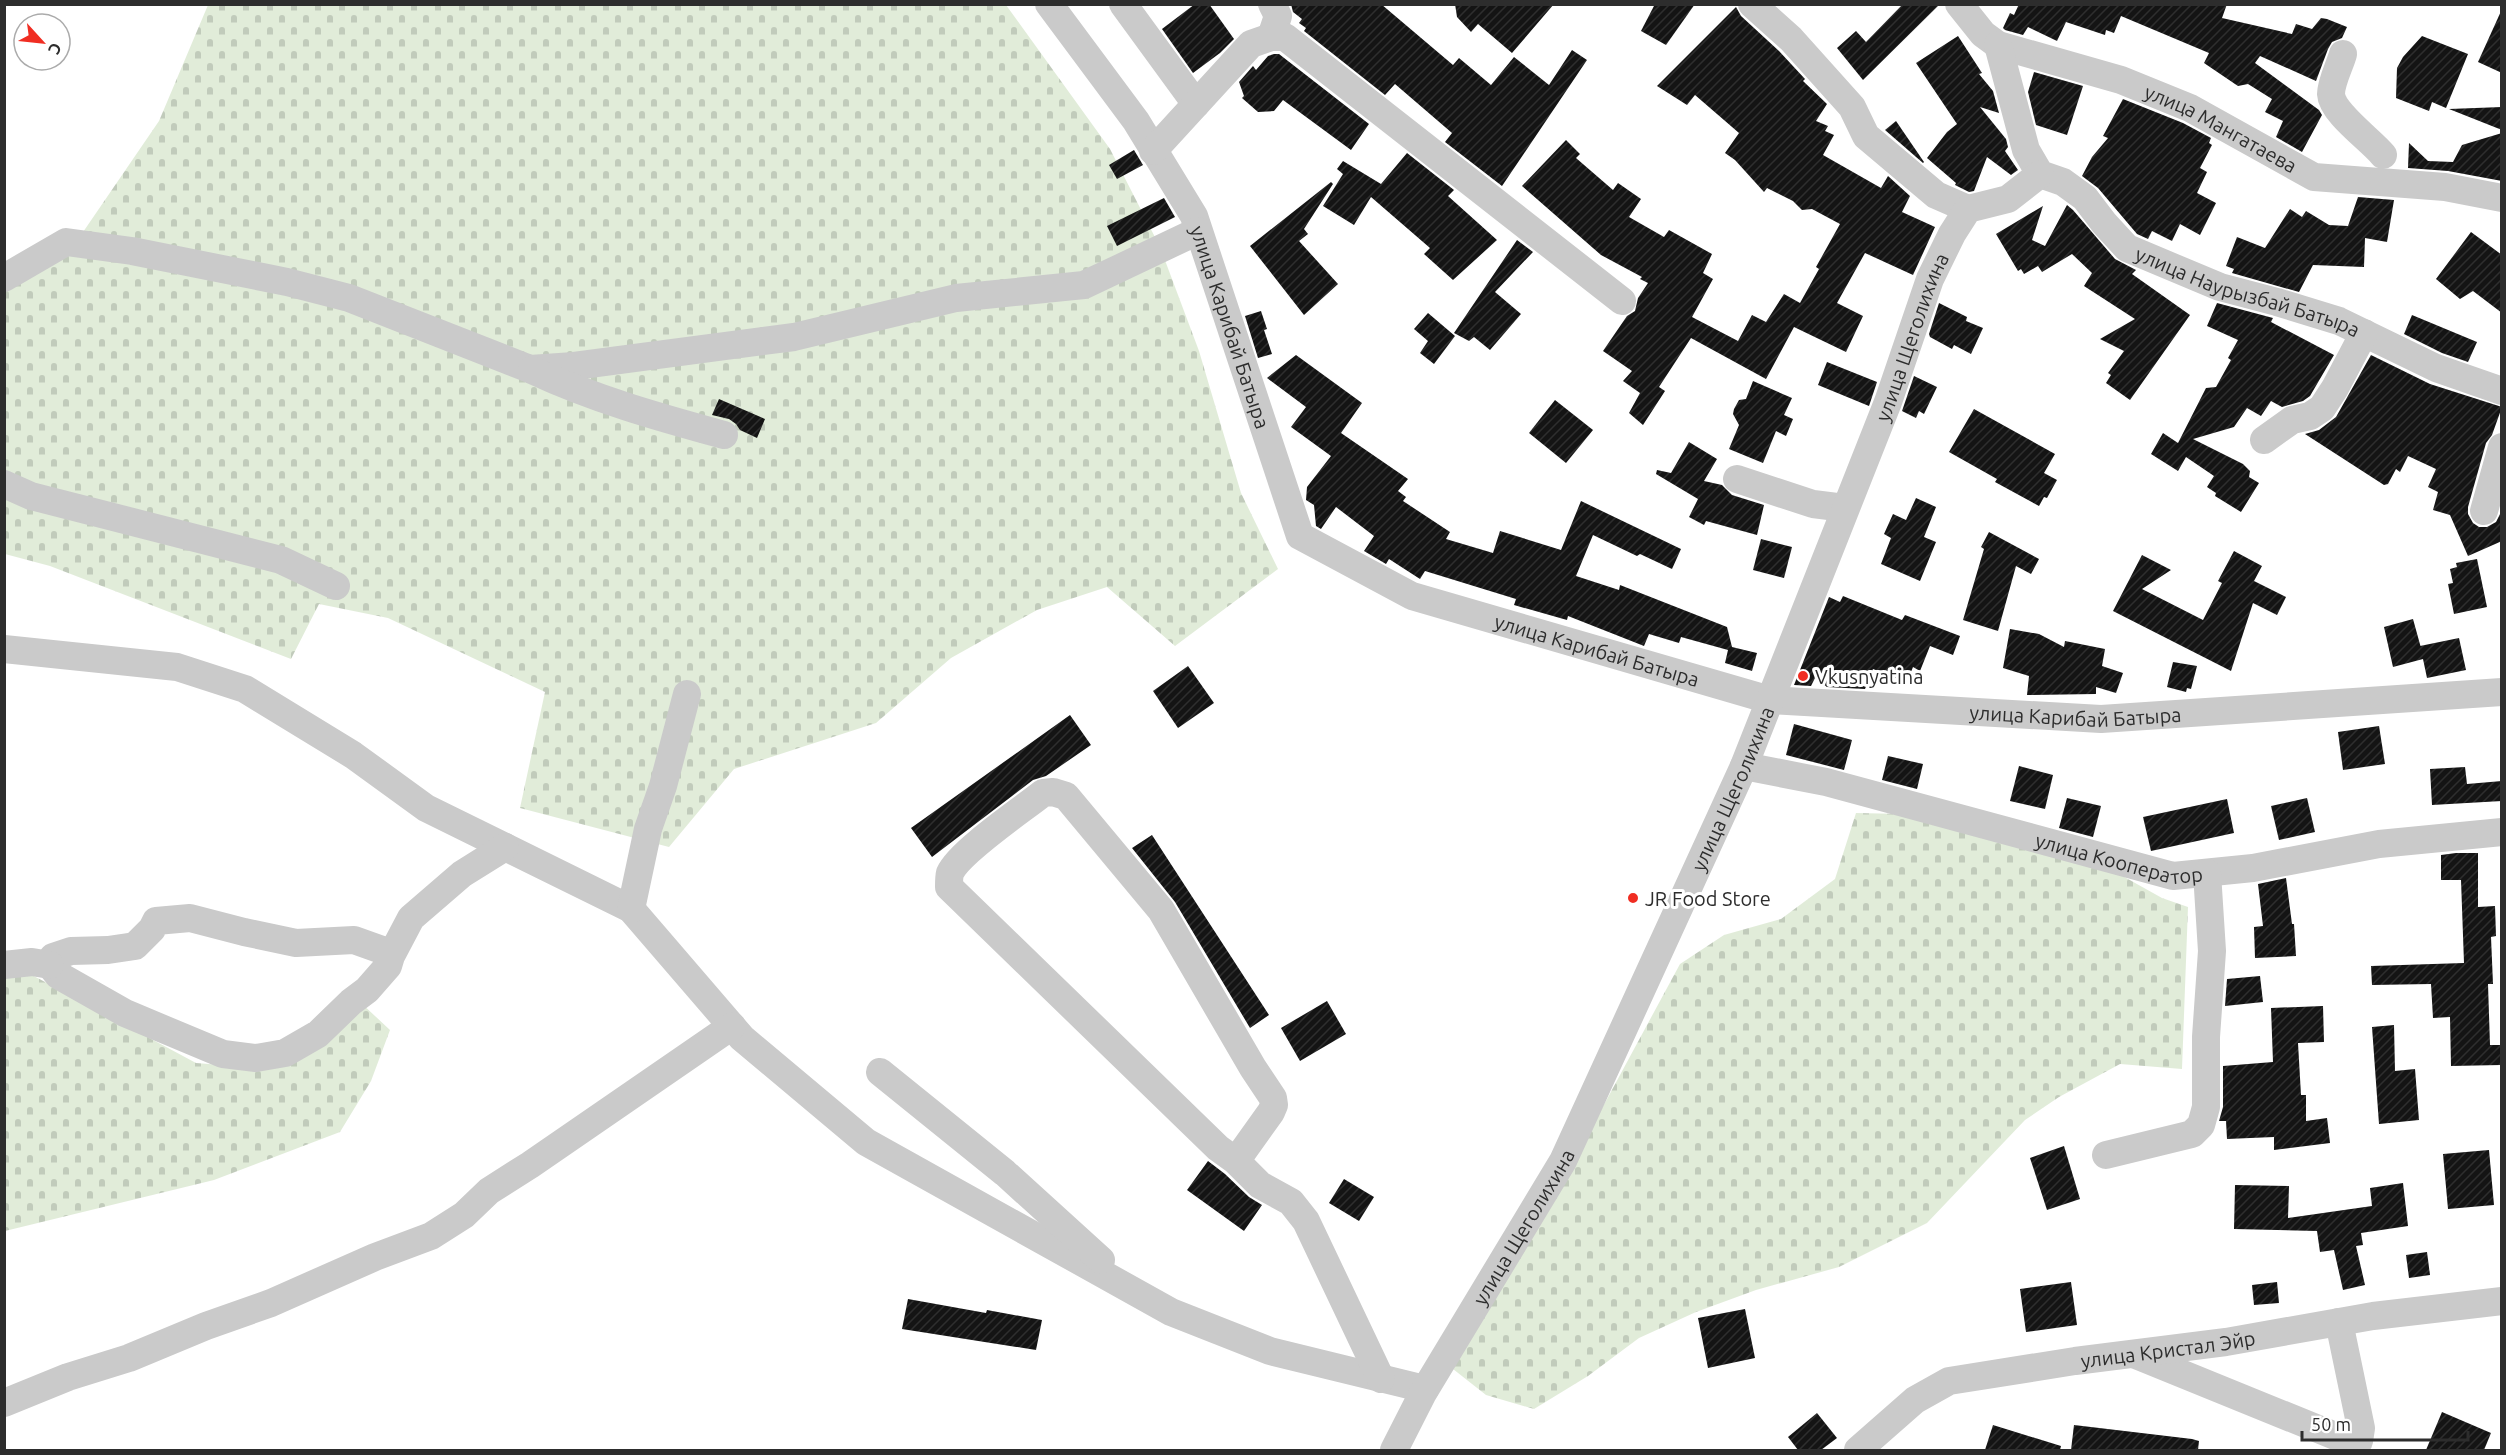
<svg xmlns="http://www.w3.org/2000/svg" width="2506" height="1455" viewBox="0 0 2506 1455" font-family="Ubuntu,sans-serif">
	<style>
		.cemetery { fill: url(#cemetery-stones) }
		.building { fill: url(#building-hatch) }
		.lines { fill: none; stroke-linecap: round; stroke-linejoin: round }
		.minor { stroke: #cacaca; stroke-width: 28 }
		.poi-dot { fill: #f02d22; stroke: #fff; stroke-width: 2 }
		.labels { text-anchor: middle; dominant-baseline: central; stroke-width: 6; stroke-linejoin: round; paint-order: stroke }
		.street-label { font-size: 20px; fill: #2d2d2d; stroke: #fff }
		.poi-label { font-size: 20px; fill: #2d2d2d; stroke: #fff; text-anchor: start }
	</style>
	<defs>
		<pattern id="cemetery-stones" width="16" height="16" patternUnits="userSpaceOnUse" patternTransform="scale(1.5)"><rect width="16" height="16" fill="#e1ecd9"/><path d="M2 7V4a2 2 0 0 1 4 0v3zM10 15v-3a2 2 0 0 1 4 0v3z" fill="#c1cbbb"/></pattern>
		<pattern id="building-hatch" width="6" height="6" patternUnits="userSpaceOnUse" patternTransform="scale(1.5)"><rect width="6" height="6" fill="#141414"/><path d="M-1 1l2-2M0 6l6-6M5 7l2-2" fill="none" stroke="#2e2e2e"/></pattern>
	</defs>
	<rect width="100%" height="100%" fill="#fff"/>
	<g class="cemetery">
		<path d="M208,5H1006L1110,149L1160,247L1199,351L1241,493L1278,569L1175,646L1107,587L1037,610L951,658L876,723L734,769L669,847L520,808L545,692L388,618L319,604L291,659L50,566L5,554L4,287L68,254L159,121Z"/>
		<path d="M1856,813L1903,814L2119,874L2162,898L2188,907L2182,1069L2120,1064L2059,1097L2025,1120L1927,1223L1839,1267L1756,1290L1696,1312L1639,1338L1588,1376L1534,1409L1486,1395L1453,1369L1600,1112L1680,964L1724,935L1781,919L1835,879Z"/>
		<path d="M32,975L196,1063L270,1069L360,1002L390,1030L371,1081L340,1132L214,1180L5,1231L4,978Z"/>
	</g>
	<g class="building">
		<path d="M1195,4H1209L1234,39L1220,53L1193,73L1162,29Z"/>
		<path d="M1291,4H1381L1453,65L1459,58L1491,85L1514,57L1549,85L1572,50L1587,60L1502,186L1445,142L1452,133L1395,84L1385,95L1304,31L1306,28L1299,23L1302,19L1293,12Z"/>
		<path d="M1455,4H1554L1512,53L1478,24L1471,32L1457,17Z"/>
		<path d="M1655,4H1695L1666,45L1641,31Z"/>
		<path d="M1903,4H1940L1863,80L1837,48L1856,31L1866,42Z"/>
		<path d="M2019,4H2227L2222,18L2292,34L2296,24L2312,29L2321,18L2327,19L2347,27L2342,38L2332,42L2328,49L2316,81L2260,56L2255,63L2319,110L2322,115L2302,152L2276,137L2283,121L2265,112L2272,99L2248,84L2238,86L2235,84L2204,63L2209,53L2121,16L2114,33L2106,30L2105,35L2066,22L2057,41L2028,27L2023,35L2005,30L2003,28L2010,13L2014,15Z"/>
		<path d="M1736,7L1741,16L1779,51L1805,79L1803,81L1827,104L1816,121L1828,126L1825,131L1834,135L1823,155L1881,188L1888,176L1910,196L1902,212L1935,227L1913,275L1865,253L1837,303L1863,316L1846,352L1794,327L1766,379L1691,338L1659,387L1665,391L1643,425L1629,413L1640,393L1623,381L1632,371L1603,351L1627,316L1635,311L1638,298L1648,283L1640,279L1642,277L1601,255L1522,186L1566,140L1580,154L1576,158L1613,190L1618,183L1641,199L1629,217L1664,237L1669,230L1712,254L1703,273L1713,279L1692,317L1738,341L1752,315L1766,322L1784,294L1800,303L1819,269L1816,267L1840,224L1812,209L1802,210L1793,201L1767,188L1764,192L1735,160L1725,153L1739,133L1695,95L1687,105L1657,86Z"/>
		<path d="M2502,9V73L2478,62Z"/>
		<path d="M1958,36L1982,73L1979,74L1993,91L1999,113L1980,107L2006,139L2008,147L2005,151L2018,170L2011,175L1987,157L1974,191L1969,192L1955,185L1956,183L1927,158L1947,132L1957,124L1916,63Z"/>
		<path d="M2422,36L2468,54L2446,108L2432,102L2429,111L2396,98L2397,68L2403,57Z"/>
		<path d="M1274,54H1279L1369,124L1351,150L1283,100L1274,111L1258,112L1242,98L1244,96L1239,82L1253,66L1256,70L1268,56Z"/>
		<path d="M2034,72L2083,86L2067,135L2036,125L2028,92Z"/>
		<path d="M2123,99L2183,123L2211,138L2209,143L2212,145L2200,168L2207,172L2197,193L2216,203L2200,235L2180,224L2172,241L2152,231L2148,239L2137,234L2098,188L2082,176L2092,157L2108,138L2103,136Z"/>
		<path d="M2502,107V130L2449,109Z"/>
		<path d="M1896,121L1924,162L1923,163L1885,130Z"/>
		<path d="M2502,133V181L2448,171L2408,168L2409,143L2428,161L2453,162L2462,145Z"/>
		<path d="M1134,150L1143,165L1117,179L1109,165Z"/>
		<path d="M1407,153L1454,190L1448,196L1497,240L1453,280L1424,254L1430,248L1371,197L1354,225L1323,206L1343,174L1337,169L1343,161L1381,184Z"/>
		<path d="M1331,182L1333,184L1304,229L1308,234L1299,241L1338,284L1304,315L1250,246Z"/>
		<path d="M2358,197L2394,200L2387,242L2365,238L2364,267L2313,265L2299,292L2232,273L2234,269L2226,266L2237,237L2265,248L2290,209L2302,217L2306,211L2329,225L2348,226Z"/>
		<path d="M1164,198L1175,217L1117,246L1107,226Z"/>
		<path d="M2067,205L2073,210L2115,259L2136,270L2132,274L2190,315L2130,400L2106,383L2111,375L2108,373L2124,351L2100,339L2135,319L2084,286L2092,273L2072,254L2042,272L2038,266L2024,274L2021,269L2018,271L1996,234L2043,206L2032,240L2045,246Z"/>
		<path d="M2471,232L2502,255V313L2473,291L2460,299L2436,279Z"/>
		<path d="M1517,240L1533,252L1495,292L1521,314L1490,350L1474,337L1469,341L1454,333Z"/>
		<path d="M1939,303L1967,317L1966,321L1983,328L1971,354L1954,345L1952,349L1930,337L1929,334Z"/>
		<path d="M2217,303L2273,318L2271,322L2334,355L2310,396L2303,401L2282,407L2271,401L2261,416L2247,408L2234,427L2193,439L2243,464L2250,471L2249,477L2259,483L2241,512L2215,496L2216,493L2207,487L2214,476L2186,457L2178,471L2151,454L2163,433L2178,443L2206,388L2216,387L2231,360L2228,358L2238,340L2207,326Z"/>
		<path d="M1261,311L1267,329L1264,330L1272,354L1258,358L1245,316Z"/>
		<path d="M1428,313L1455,336L1434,364L1420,353L1428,341L1414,329Z"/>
		<path d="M2412,315L2477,342L2468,362L2442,353L2404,334Z"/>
		<path d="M1296,355L1362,403L1341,433L1408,479L1398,491L1406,497L1403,501L1450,532L1446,539L1493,553L1500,531L1561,550L1581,501L1681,549L1672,569L1640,554L1637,556L1593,535L1576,576L1619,590L1620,585L1727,627L1732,647L1757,653L1752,671L1725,663L1728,650L1681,637L1679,643L1649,634L1644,646L1568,616L1567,620L1514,605L1516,599L1425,571L1420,579L1389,559L1386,564L1364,551L1374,536L1336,507L1321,529L1316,526L1314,505L1306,500L1307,487L1331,456L1291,427L1306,407L1267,378Z"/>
		<path d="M2371,355L2430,384L2502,407L2492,435L2486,443L2468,507V514L2473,523L2479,527H2487L2496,522L2502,510V541L2468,556L2450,515L2433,510L2438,492L2428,487L2436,469L2408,456L2400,472L2396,469L2388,484L2384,485L2305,434L2319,430L2336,417Z"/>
		<path d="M1827,362L1877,382L1869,406L1818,385Z"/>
		<path d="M1914,376L1937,387L1924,414L1919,411L1916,418L1902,411Z"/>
		<path d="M1753,381L1792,398L1784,415L1793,419L1786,436L1776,431L1763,463L1729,449L1739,425L1733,414L1734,409L1739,400L1746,399Z"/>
		<path d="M719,399L765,419L757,438L740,430L736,424L729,419L712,415Z"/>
		<path d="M1555,400L1593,430L1566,463L1529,433Z"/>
		<path d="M1974,409L2055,454L2044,473L2057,480L2047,498L2044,497L2039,506L1995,482L1997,479L1949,452Z"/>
		<path d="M1689,442L1717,459L1704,481L1722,485L1732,495L1764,505L1757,535L1706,521L1704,525L1689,517L1698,499L1656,474L1657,470L1671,473Z"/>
		<path d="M1916,498L1936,507L1924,537L1936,542L1920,581L1881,564L1891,538L1884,534L1893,514L1906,520Z"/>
		<path d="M1989,532L2039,559L2031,574L2016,566L1998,631L1963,620L1984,549L1981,547Z"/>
		<path d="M1761,539L1792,547L1784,578L1753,570Z"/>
		<path d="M2234,551L2262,566L2254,581L2286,597L2277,615L2253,603L2231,671L2113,611L2142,555L2171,570L2142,589L2203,620L2222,583L2218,581Z"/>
		<path d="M2477,559L2487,607L2454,614L2448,584L2453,583L2450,569L2457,567L2456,563Z"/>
		<path d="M1843,596L1902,620L1905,615L1960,636L1953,655L1930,646L1920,671L1913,667L1907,682L1873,669L1865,689L1827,687L1815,678L1811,686L1794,685L1829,597L1840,602Z"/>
		<path d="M2413,619L2421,648L2420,646L2459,638L2466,670L2427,678L2423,659L2393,667L2384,627Z"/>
		<path d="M2010,629L2039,634L2064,647L2065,641L2105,649L2102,666L2123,673L2116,693L2096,687V694L2027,695L2029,676L2003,668Z"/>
		<path d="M2173,662L2197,666L2191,689L2187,688L2186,692L2167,687Z"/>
		<path d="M1188,666L1214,703L1178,728L1153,691Z"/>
		<path d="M1070,715L1091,745L1046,776L1033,780L932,857L911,828Z"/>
		<path d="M1794,724L1852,740L1844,770L1786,755Z"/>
		<path d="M2379,726L2385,764L2343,770L2338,732Z"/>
		<path d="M1888,756L1923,764L1917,789L1882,780Z"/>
		<path d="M2019,766L2053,775L2045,809L2010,801Z"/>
		<path d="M2465,767L2467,784L2502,781V801L2432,805L2430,769Z"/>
		<path d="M2067,798L2101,806L2093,837L2059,828Z"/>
		<path d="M2307,798L2315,832L2279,840L2271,806Z"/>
		<path d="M2227,799L2234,833L2151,851L2143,817Z"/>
		<path d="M1152,835L1269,1015L1250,1028L1175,902L1132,848Z"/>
		<path d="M2456,853H2478V907L2495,906L2496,936L2491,937L2493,984H2488L2490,1045H2500L2501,1065L2451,1066L2450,1017L2433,1018L2431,984L2372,985L2371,966L2464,963L2461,880H2441V855Z"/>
		<path d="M2286,878L2292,924H2294L2296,956L2255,958L2254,927L2263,926L2258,884Z"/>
		<path d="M2260,976L2263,1002L2225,1006L2227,979Z"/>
		<path d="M1327,1001L1346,1034L1300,1061L1281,1028Z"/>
		<path d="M2323,1006L2324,1042L2298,1043L2301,1095H2306V1121L2327,1118L2330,1143L2274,1150V1137L2227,1139L2226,1121H2219L2223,1107V1066L2273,1062L2271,1008Z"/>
		<path d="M2394,1025L2395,1071L2415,1069L2419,1120L2379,1124L2372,1027Z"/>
		<path d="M2064,1146L2080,1199L2047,1210L2030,1158Z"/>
		<path d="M2489,1150L2494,1205L2448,1209L2443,1154Z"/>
		<path d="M1208,1161L1225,1174L1249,1197L1262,1205L1244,1231L1187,1190Z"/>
		<path d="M1344,1179L1374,1197L1359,1221L1329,1203Z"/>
		<path d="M2403,1183L2408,1226L2361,1233L2363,1245L2356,1246L2365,1285L2343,1290L2334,1250L2320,1252L2317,1231L2234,1229L2235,1185L2289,1186L2288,1218L2372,1206L2370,1188Z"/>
		<path d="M2427,1252L2430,1275L2409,1278L2406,1255Z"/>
		<path d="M2071,1282L2077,1325L2026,1332L2020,1289Z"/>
		<path d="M2277,1282L2279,1303L2254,1305L2252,1285Z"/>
		<path d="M908,1299L986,1313L987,1310L1042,1320L1036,1350L902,1329Z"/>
		<path d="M1745,1309L1755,1358L1708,1368L1698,1318Z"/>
		<path d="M2442,1412L2491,1433L2484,1450H2426Z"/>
		<path d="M1817,1413L1837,1438L1821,1450H1798L1788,1437Z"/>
		<path d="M1993,1425L2061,1446L2060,1450H1985Z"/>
		<path d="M2074,1425L2192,1439L2199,1441L2198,1450H2071Z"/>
	</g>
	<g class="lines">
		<g class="minor">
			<path id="s1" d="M1049,4L1136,121L1194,216L1300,536L1412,596L1770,700L2101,719L2502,692"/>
			<path d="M1123,4L1196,104"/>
			<path d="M1752,4L1791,39L1852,107L1866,136L1936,195L1968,209"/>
			<path id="s2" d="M1959,4L1983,34L1998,45L2121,80L2190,108L2314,177L2445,187L2502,198"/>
			<path d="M1271,37L1278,16L1272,4"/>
			<path id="s3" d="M1998,45L2026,150L2040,174L2063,182L2085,198L2104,223L2127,248L2220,287L2277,302L2339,321L2436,368L2502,391"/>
			<path d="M2343,54C2340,65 2331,82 2331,94C2332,113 2371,140 2383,155"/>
			<path d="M1153,151L1251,44L1271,37H1285L1622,301"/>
			<path d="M4,278L66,242L132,251L287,282L349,298L530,369L574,366L794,337L956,298L1084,285L1198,231"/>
			<path d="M532,370C594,399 658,417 724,435"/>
			<path d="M2264,440L2292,420L2310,416L2322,408L2335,388L2364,333"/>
			<path d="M1737,479L1813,504L1845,508"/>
			<path d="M4,484L31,496L281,560L336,586"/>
			<path d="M2484,511L2502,447"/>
			<path d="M4,649L177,667L245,689L353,755L426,808L631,909L742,1038L866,1142L1171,1312L1270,1351L1425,1389"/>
			<path id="s4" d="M1744,766L1826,782L2173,876L2253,868L2379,844L2502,832"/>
			<path d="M631,909L648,829L663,786L687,694"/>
			<path d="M391,956L382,950L354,940L296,943L244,932L190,918L156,921L152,929L135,946L108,950L71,951L53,957L50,965L58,975L125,1013L223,1054L256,1058L285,1053L318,1034L351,1002L367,990L388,966L391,956L411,918L462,874L505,847"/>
			<path d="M4,965L32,962L50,965"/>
			<path d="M880,1072L1005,1173L1101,1260"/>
			<path d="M2106,1155L2192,1134L2201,1125L2206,1107V1037L2212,951L2207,873"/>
			<path d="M1236,1161L1271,1112L1274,1105L1273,1098L1253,1068L1161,910L1066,796L1053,792L1043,793C1023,809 959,852 950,873C949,877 949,883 949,887L1218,1148L1236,1161L1260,1185L1291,1202L1306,1221L1381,1379"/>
			<path d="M2136,1355L2350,1442L2359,1441L2361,1428L2339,1322"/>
			<path d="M4,1403L68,1377L129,1358L206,1326L271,1303L375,1257L431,1236L464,1215L489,1191L530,1165L732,1026"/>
			<path id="s5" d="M1394,1450L1423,1393L1563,1161L1744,766L1888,402L1930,279L1952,234L1968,209L2008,199L2040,174"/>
			<path id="s6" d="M1858,1450L1915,1400L1949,1381L2075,1361L2226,1342L2373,1316L2502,1301"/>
		</g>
	</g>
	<g class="poi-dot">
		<circle cx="1803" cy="676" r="6"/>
		<circle cx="1633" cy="898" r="6"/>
	</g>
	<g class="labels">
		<g class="street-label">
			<text stroke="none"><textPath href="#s2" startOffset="296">улица Мангатаева</textPath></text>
			<text stroke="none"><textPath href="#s3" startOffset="382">улица Наурызбай Батыра</textPath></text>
			<text stroke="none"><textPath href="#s1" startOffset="374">улица Карибай Батыра</textPath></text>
			<text stroke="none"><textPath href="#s5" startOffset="1230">улица Щеголихина</textPath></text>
			<text stroke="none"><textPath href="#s1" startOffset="914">улица Карибай Батыра</textPath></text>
			<text stroke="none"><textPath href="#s1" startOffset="1400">улица Карибай Батыра</textPath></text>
			<text stroke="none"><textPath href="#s5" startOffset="744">улица Щеголихина</textPath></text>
			<text stroke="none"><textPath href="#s4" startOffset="387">улица Кооператор</textPath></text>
			<text stroke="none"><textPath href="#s5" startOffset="258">улица Щеголихина</textPath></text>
			<text stroke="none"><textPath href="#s6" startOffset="336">улица Кристал Эйр</textPath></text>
		</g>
		<g class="poi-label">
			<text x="1815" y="676">Vkusnyatina</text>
			<text x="1645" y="898">JR Food Store</text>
		</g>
	</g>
	<rect width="2506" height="1455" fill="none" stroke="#2d2d2d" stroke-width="12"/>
	<g transform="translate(42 42) rotate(117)"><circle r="28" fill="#ffffff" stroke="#ababab" stroke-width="1.5"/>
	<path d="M0-4.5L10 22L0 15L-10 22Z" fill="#f02d22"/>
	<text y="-9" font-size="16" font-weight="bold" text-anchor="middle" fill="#2d2d2d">С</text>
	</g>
	<path d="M2302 1431v9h166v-9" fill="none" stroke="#2d2d2d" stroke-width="3"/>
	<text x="2311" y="1431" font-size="18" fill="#2d2d2d" stroke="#ffffff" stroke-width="4.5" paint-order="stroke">50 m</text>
</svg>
